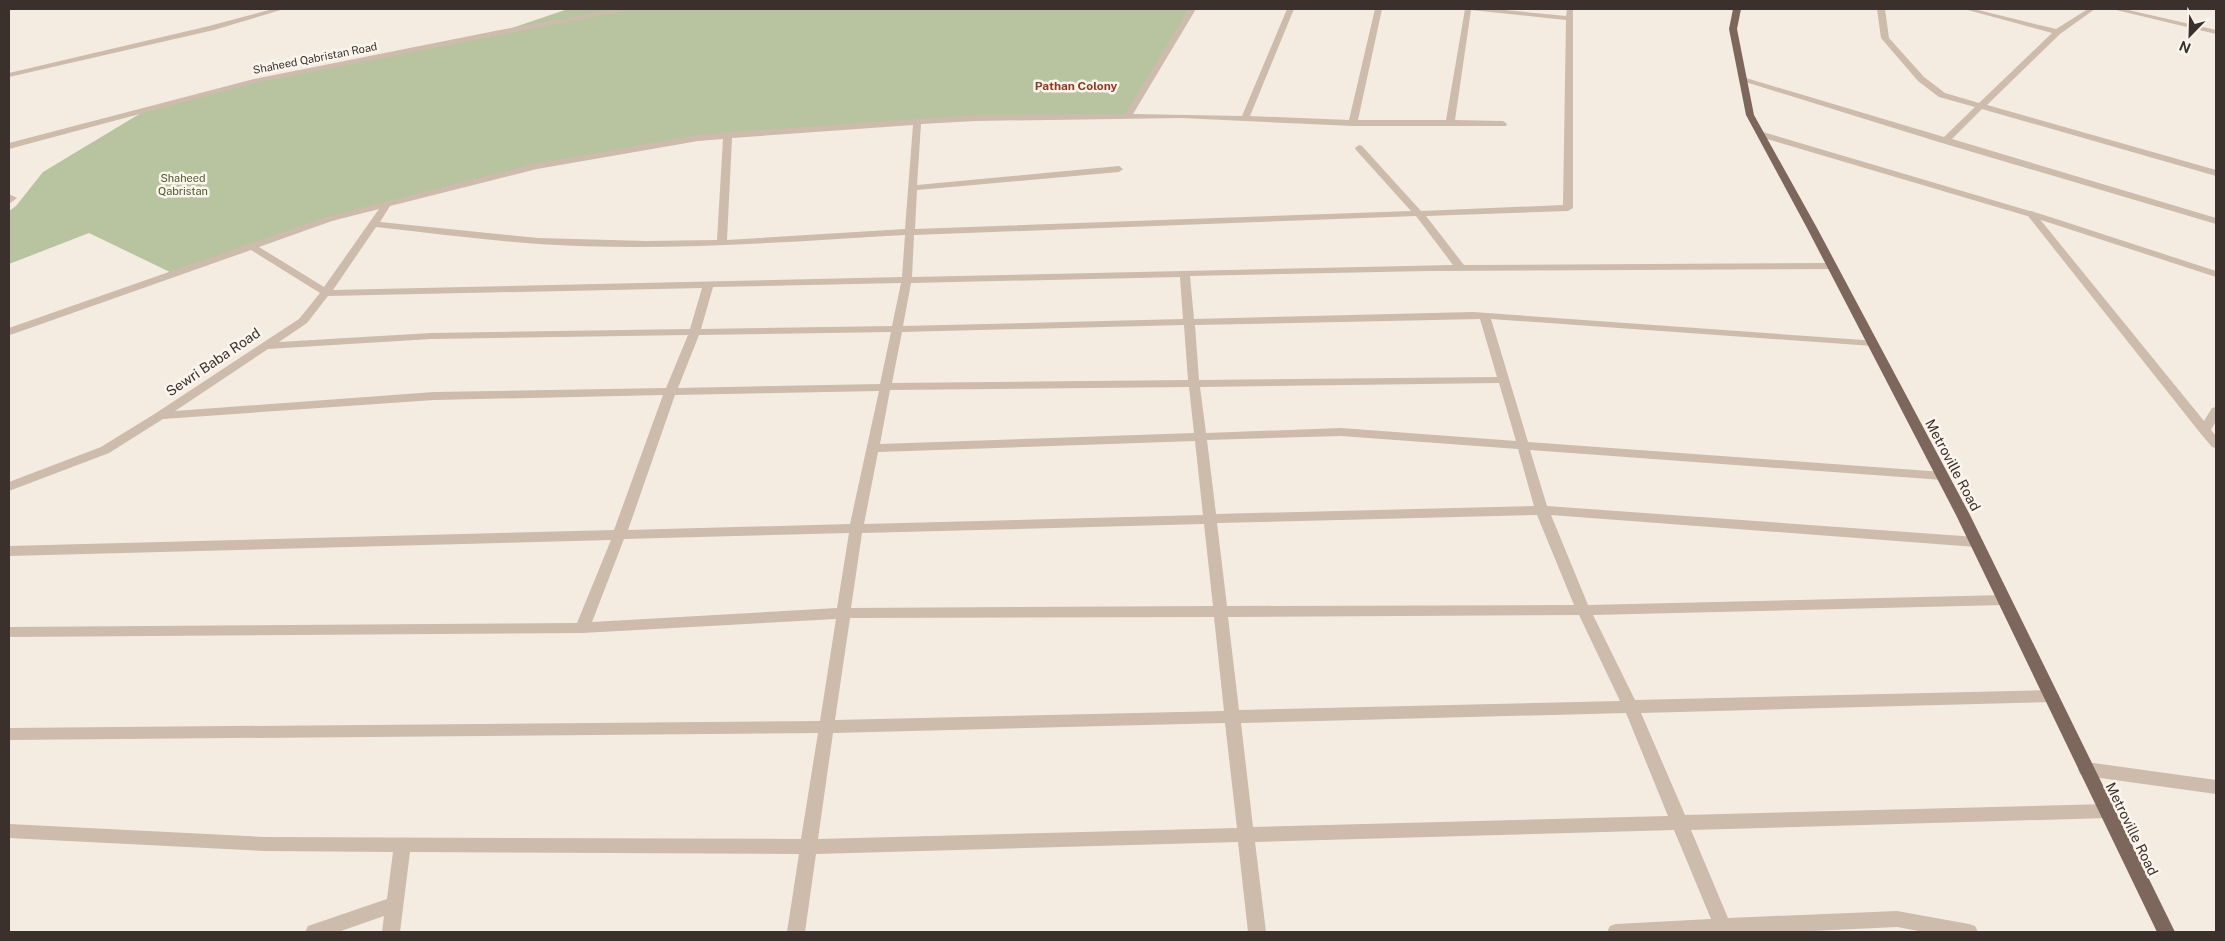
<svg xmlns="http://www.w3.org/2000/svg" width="2225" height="941" viewBox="0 0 2225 941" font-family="'Public Sans',sans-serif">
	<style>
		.green { fill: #b8c4a0 }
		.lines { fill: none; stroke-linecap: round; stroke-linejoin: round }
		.minor { fill: #cdbbac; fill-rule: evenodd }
		.tertiary { fill: #cdbbac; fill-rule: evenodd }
		.primary { fill: #7d675c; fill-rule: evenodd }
		.labels { text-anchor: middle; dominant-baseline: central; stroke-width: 5; stroke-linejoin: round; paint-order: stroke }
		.far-street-label { font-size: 11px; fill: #3b302b; stroke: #fbf5ee }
		.far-park-label { font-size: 11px; fill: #4a5a2e; stroke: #fbf5ee }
		.far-neighbourhood-label { font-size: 12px; font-weight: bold; fill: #8c3b22; stroke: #fbf5ee }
		.street-label { font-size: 14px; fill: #3b302b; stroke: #fbf5ee }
	</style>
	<rect width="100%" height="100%" fill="#f4ebe1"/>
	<path class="green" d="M568,9H1189L1127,117L975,118L698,138L537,166L329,219L174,274L89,233L9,264V211L16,206L43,172L151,107L254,81L500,32Z"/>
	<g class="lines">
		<g class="minor">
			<path d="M273,9H284L214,30L9,77V73L209,26Z"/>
			<path d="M619,9H634L255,83L9,149V143L254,79L500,30Z"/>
			<path d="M1189,9H1196L1133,114L1242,116L1287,9H1294L1250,116L1349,120L1375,9H1382L1358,120H1446L1465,9H1494L1566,16L1567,9H1573V208L1568,211L1426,216L1464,265L1832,263L1837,266L1832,269L1428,271L1190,276L1194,319L1473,312L1877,341L1878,343L1877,345L1873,346L1491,319L1528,442L1943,472L1949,476L1943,480L1530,450L1547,506L1976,537L1981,539L1983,542L1981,545L1976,547L1551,515L1588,605L2004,595L2009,596L2011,600L2009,604L2004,605L1593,615L1635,700L2051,690L2056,692L2059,696L2056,700L2051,702L1641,713L1685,815L2107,804L2113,806L2115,811L2113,816L2107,818L1691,830L1728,918L1897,911L1969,924L1975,926L1978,932H1924L1897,927L1791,932H1607L1610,926L1616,924L1711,919L1674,830L1255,842L1266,932H1248L1238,842L816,854L805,932H787L799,854L410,852L400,932H382L384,916L338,932H305L308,926L387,899L393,852L264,851L9,838V824L264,837L801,839L818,733L9,740V728L820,721L836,619L582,633L9,637V627L577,623L611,540L9,556V546L614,530L663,395L434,400L163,419L109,453L9,491V482L101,447L156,413L299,319L320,293L251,250L13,334L9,335V328L326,217L537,163L698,135L728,132L975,115L1125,114ZM1471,10L1566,20L1563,205L1421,211L1362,146L1359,145L1355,148L1356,150L1411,211L915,229L917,190L1119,172L1123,169L1119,166L917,185L921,124L975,121L1181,118L1353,126H1506L1507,124L1503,121L1455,120ZM913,125L905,229L727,240L732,138ZM723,139L717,240L646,241L538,238L380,222L390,206L537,169L698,141ZM379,209L324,287L259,247L332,221ZM1416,216L1453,265L912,277L914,235ZM376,227C430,233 484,240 538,244C660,252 783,242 905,235L902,277L333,290ZM1180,277L1183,319L903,326L911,283ZM901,283L892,326L701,329L713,287ZM702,288L690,329L431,333L279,342L307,323L328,296ZM1480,319L1497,377L1199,380L1195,325ZM1184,325L1188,380L892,383L902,332ZM891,332L880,384L678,388L699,335ZM688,335L666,388L434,392L175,411L268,349L431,339ZM1499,383L1516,441L1341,428L1206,433L1200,387ZM1189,387L1194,433L880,444L890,390ZM879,391L850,524L628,530L675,395ZM1341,436L1518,449L1534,506L1216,514L1207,440ZM1195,441L1203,515L864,524L878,452ZM1537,515L1574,605L1227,606L1217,523ZM1204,524L1213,606L851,608L862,533ZM849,533L837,608L592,622L624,539ZM1579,615L1620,701L1239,710L1228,617ZM1214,617L1224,711L835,720L850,618ZM1626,713L1668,816L1253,827L1241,723ZM1225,723L1237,828L818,839L833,733Z"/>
			<path d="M1877,9H1885L1889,38L1924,77L1945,93L1979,103L2052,33L1964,9H1974L2056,29L2088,9H2095L2060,34L1987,105L2216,170V176L1982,109L1952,139L2216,218V224L1942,143L1739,80L1746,78L1944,137L1975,107L1939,97L1918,81L1881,38Z"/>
			<path d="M9,194L17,198L9,204Z"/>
			<path d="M2031,211L2034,212L2204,421L2212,408L2216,407V421L2211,430L2216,436V448L2212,447L2201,434L2028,216V212Z"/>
		</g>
		<g class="tertiary">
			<path d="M2112,9H2124L2216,30V34Z"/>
			<path d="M1757,132H1763L2047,216L2216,271V277L2041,220L1757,136Z"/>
			<path d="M2086,762L2216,780V794L2086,776L2080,774L2078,769L2080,764Z"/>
		</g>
		<path class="primary" d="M1733,9H1741L1737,29L1754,115L1817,228L1970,515L2175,932H2157L1956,515L1807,228L1746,115L1729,29Z"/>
	</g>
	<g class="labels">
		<g class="far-street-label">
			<text transform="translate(315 58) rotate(-11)">Shaheed Qabristan Road</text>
		</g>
		<g class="far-park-label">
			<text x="183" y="178">Shaheed<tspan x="183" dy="13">Qabristan</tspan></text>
		</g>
		<g class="far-neighbourhood-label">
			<text x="1076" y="86">Pathan Colony</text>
		</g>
		<g class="street-label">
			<text transform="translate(213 362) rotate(-34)">Sewri Baba Road</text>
			<text transform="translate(1953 465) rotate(62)">Metroville Road</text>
			<text transform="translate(2132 829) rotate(64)">Metroville Road</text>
		</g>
	</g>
	<rect width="2225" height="941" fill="none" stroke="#3b302b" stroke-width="20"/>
	<g transform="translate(2190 35) rotate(203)" stroke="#fbf5ee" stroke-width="4" paint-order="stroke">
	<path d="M0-4L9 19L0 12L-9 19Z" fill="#3b302b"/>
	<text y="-8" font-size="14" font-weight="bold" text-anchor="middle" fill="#3b302b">N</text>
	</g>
</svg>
